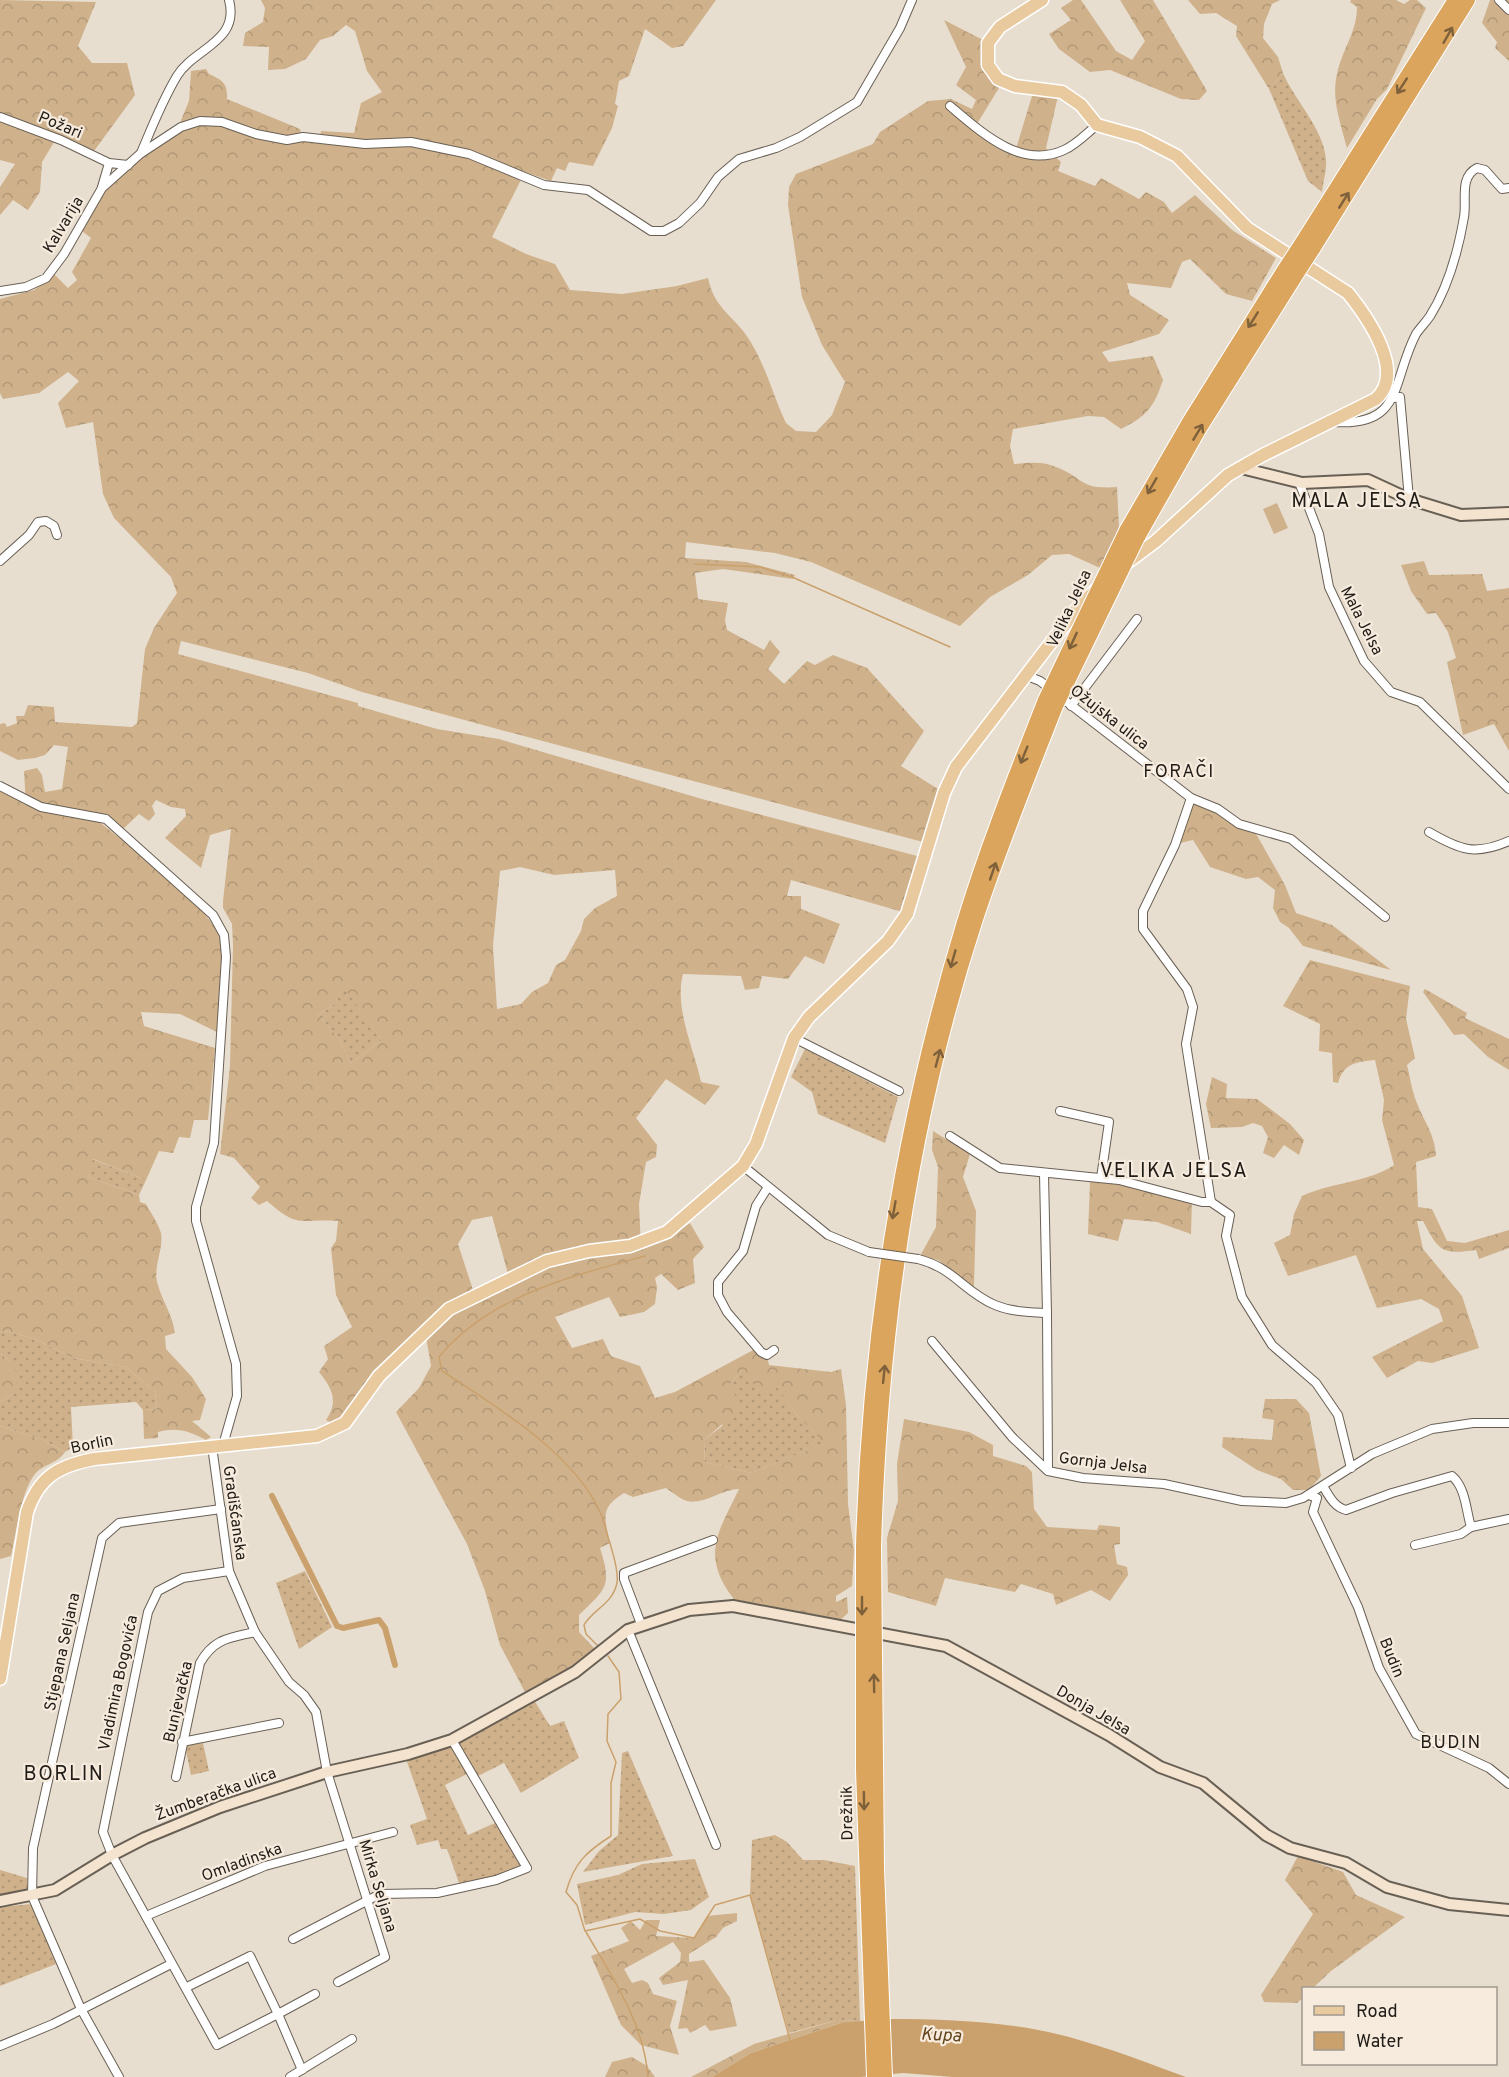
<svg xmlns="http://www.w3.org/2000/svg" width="1509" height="2077" viewBox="0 0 1509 2077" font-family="Overpass,sans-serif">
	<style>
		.grass { fill: url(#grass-dots) }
		.forest { fill: url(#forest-crowns); fill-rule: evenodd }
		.garden { fill: #cfb18b }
		.water { fill: #caa16c }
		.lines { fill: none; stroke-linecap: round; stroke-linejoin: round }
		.stream { stroke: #caa16c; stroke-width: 1.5 }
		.canal { stroke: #caa16c; stroke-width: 6 }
		.street-casing { stroke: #696055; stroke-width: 10 }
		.secondary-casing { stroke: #696055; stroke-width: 14 }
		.primary-casing { stroke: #fff; stroke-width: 15 }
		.highway-casing { stroke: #fff; stroke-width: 16 }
		.street { stroke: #fff; stroke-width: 8 }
		.secondary { stroke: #f4e4cf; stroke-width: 10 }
		.primary { stroke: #e9c99e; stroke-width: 12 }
		.highway { stroke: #dba55e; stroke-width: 14 }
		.street-bridge-casing { stroke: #696055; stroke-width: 10; stroke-linecap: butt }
		.highway-bridge-casing { stroke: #fff; stroke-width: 16; stroke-linecap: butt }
		.street-bridge { stroke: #fff; stroke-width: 8 }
		.highway-bridge { stroke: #dba55e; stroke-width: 14 }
		.oneway { stroke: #7e603a }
		.labels { text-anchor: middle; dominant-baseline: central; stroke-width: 4.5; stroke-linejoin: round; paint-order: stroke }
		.street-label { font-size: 16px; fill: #201c17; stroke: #f6ebdd }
		.neighbourhood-label { font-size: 18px; letter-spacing: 1.5px; fill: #201c17; stroke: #f6ebdd }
		.water-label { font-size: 18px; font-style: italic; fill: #60431a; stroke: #f6ebdd }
		.quarter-label { font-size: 20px; letter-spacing: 1.5px; fill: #201c17; stroke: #f6ebdd }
	</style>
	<defs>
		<pattern id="grass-dots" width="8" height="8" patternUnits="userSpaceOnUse" patternTransform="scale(1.5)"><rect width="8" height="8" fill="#cfb18b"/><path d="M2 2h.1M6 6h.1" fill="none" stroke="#b19877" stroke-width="1.8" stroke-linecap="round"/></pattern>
		<pattern id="forest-crowns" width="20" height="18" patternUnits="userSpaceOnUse" patternTransform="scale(1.5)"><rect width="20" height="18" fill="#cfb18b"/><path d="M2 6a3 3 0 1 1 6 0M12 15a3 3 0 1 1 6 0" fill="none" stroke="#b19877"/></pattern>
	</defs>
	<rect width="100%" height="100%" fill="#e8ded0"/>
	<g class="grass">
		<path d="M1283,73C1295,101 1324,129 1326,160C1327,170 1323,182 1322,192L1308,181L1269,89Z"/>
		<path d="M343,985L382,1040L351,1063L338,1037L318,1015L336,1003Z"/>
		<path d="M805,1049L898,1097L885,1143L818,1114L812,1092L791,1077Z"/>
		<path d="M92,1159L146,1180L139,1195L88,1177Z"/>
		<path d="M9,1331L39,1341L73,1358L126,1367L155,1392L157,1409L143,1410L136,1402L71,1407L73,1447L65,1452L43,1440L0,1426V1402L14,1393L10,1361L0,1353V1332Z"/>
		<path d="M741,1371L774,1382L797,1415L826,1443L751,1473L705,1462L704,1440L722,1426L730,1384Z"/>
		<path d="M305,1571L332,1627L299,1649L276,1583Z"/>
		<path d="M534,1700L550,1726L564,1721L579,1758L521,1793L504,1763L478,1776L458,1744Z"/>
		<path d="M203,1743L209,1771L191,1775L185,1746Z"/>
		<path d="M447,1746L453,1748L467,1774L445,1785L468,1835L497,1822L520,1866L498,1876L459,1883L447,1849H441L438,1840L417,1845L410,1825L427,1819L406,1759Z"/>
		<path d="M628,1751L673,1856L583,1872L599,1851L618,1835L622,1753Z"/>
		<path d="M775,1835L787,1842L803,1860H824L855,1866L860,2021L837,2020L789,2033L750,1895L752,1840Z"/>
		<path d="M695,1859L709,1897L691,1910L664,1914L635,1912L585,1925L577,1884L618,1875L642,1864Z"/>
		<path d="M0,1870L27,1878L28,1892L0,1896Z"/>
		<path d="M32,1904L56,1964L0,1986V1907Z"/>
	</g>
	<g class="forest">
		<path d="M0,0L96,2L78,46L92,63H127L135,95L94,151L59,134L42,162L40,192L28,210L13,200L0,215V187L15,164L0,160Z"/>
		<path d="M261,0H716L683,46L672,48L645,29L629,76L619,81L615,104L618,106L612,128L593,166L569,162L565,171L557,168L551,181L525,172L492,237L526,254L555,264L570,290L622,294L677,286L708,278C715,312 738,317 753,346C767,370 774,398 786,423L796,431L816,432L832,415L845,382L822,345L802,297L788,205L789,187L796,174L873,144L880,132L928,101L951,99L972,109L976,100L956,85L966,67L944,20L985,41V70L999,88L975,127L1015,152L1032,96H1058L1046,148L1061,162L1058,171L1095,186L1101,178L1139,199L1146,192L1164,202L1172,213L1195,195L1232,230L1276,258L1252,301L1226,294L1190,259L1182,262L1171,288L1127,283L1130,295L1169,320L1159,334L1102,352L1109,362L1153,356L1163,380C1154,407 1147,416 1121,429L1104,417L1088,416L1013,429L1010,446L1014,464C1029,463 1042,461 1056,467C1085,478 1079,490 1117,487L1119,528L1100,568L1069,554L1052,555L1028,575L990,597L960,626L811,562L775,553L686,542L685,558L746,562L795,575L793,579L723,569L695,573L698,599L728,603L725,620L727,630L764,650L770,640L780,652L768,669L784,684L807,661L815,665L833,655L867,668L924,731L901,766L938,789L935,809L923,842L501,730L362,692L308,673L181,641L178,654L358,703V706L437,729L499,739L702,799L921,857L903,912L791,880L787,896H801V909L840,924L824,964L805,956L788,979L762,976L759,988L745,990L741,976L683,974C674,1009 694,1048 701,1082L720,1086L705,1105L666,1079L636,1118L657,1145L656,1157L646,1162L639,1204L641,1248L663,1240L690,1223L704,1247L693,1259L695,1283L678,1290L661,1274L655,1278L657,1287L655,1304L644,1312L620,1317L609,1297L555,1317L572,1348L603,1339L611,1356L640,1366L655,1398L675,1392L757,1348L767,1355L769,1365L831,1372L841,1369L846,1405L848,1504L854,1551L852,1586L836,1596V1602L847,1597L848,1613L837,1623L733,1603V1598C700,1555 719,1531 739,1489C722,1489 704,1505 687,1501C680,1499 672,1492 666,1488L633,1497L624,1493C599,1508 605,1518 610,1543L600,1548C612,1586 607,1588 579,1615V1632L595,1649L570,1671L526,1694L500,1645L485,1591L467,1544L396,1412L419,1388L431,1366L426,1337L465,1304L510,1281L492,1216L472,1220L458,1244L473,1290L442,1311L374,1370L346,1413L335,1425L326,1420C339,1401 332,1388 319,1372L328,1359L324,1346L352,1327L336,1295L331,1248L336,1241L338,1221C299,1218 300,1230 267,1201L259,1205L251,1198L260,1187L234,1158L220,1154L230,1066L233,945L232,924L223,908V901L231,829L210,835L201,868L165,838L186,816L185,809L171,807L156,800L152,806L155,814L149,821L139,814L123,829L114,822L94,818C121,839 214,909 220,939C226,968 219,1002 217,1032L180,1014L141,1012L144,1026L215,1048L208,1120H194L190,1138L179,1137L173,1153L159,1151L146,1180L93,1159L88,1177L139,1195L140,1202L146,1204C151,1213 158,1223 161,1233C164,1250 152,1268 158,1285C163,1303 172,1313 175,1333L165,1336L166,1349L192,1377L206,1399L200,1420L192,1421L211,1437L206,1440C189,1431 177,1427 158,1432V1438L144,1439L143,1410L157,1409L155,1392L126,1367L73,1358L39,1341L9,1331L0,1332V790L26,805L24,771L37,768L42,775L45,792L62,789L68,747L54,745L45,755L35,758L18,760L0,751V724L5,723L7,727L17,723L16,716H24L28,705L54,707L55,722L132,727L137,723L145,649L154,628L177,593L171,577L114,518L103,494L93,422L66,428L58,403L79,381L68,372L39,393L3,399L0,393V299L34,290L54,274L68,288L77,280L72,272L91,238L82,231L105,189L133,164L175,135L189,101L191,71L206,69L209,74C222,80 228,83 227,99L300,129L303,141L319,140L321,131L354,133L361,103L382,92L367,71L355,31L346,25L333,36L320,40L306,59L285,69L268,70L269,47L243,46L245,33L263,22L265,8ZM520,867L554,875L615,870L617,896L595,908L584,919L581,931L565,960L556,965L548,983L532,992L521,1004L497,1009L493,946L500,871ZM343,986L382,1040L351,1063L338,1037L318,1015L336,1003ZM741,1371L762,1393L774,1383L797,1415L825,1443L751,1473L705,1462L704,1440L741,1408L730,1384Z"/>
		<path d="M1073,0H1081L1116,51L1132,60L1145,41L1120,0H1153L1207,91L1199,100L1181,99L1110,70L1090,72L1059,49L1049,34L1071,20L1061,8Z"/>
		<path d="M1188,0H1280L1272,4L1264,24L1263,38L1278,57L1283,73L1269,89L1236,36L1237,26L1216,13L1200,14Z"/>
		<path d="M1351,0H1396L1404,4L1410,0H1417L1426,8L1387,89L1377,99L1347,148C1341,125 1331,98 1337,74C1342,50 1357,32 1357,7L1350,2Z"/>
		<path d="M1490,0H1509V61L1495,48L1497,42L1482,23Z"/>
		<path d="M1424,561L1429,575L1482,574L1487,591L1509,588V751L1494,724L1463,735L1447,662L1456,658L1448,632L1436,613L1427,614L1411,591L1401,565Z"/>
		<path d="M1194,803L1255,832L1285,885L1296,913L1332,925L1391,970L1303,946L1289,928L1280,922L1273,908L1275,890L1258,877L1246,879L1210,867L1193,840L1180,843Z"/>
		<path d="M1310,960L1410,986L1406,1019L1415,1058L1407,1065C1410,1076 1411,1087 1415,1098C1422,1119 1435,1133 1436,1156L1416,1162L1418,1207L1432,1209L1447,1241L1465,1243L1509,1230V1248L1479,1259L1476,1250C1441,1255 1439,1251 1423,1221H1417L1423,1249L1462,1296L1479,1348L1432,1363L1418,1361L1387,1378L1372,1357L1443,1321L1439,1309L1421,1299L1377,1308L1356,1255L1288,1276L1274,1243L1290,1235L1294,1214L1302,1196C1332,1182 1367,1183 1394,1165L1382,1120L1384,1100L1375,1060C1356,1062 1344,1063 1338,1083L1333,1082L1332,1053L1319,1051L1320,1024L1283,1006Z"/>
		<path d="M1425,989L1467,1013L1465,1018L1509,1039V1070L1488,1057L1464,1034L1454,1035L1423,992Z"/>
		<path d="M1212,1077L1227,1084L1226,1098L1257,1099L1290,1124L1304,1140L1299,1155L1284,1145L1274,1158L1263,1153L1268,1137L1262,1126L1253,1123L1242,1127L1211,1128L1206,1104Z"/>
		<path d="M933,1131L970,1154L963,1177L976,1211L974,1287L938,1260L920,1256L936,1227L938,1167L932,1150Z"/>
		<path d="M1090,1181L1122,1185L1192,1200L1191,1234L1157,1222L1124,1219L1118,1241L1088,1234Z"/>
		<path d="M0,1353L10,1361L18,1375L14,1393L0,1402Z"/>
		<path d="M1265,1399H1296L1309,1413L1321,1476L1309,1490H1293L1281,1479L1257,1470L1222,1447L1223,1437L1272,1440L1274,1420L1262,1418Z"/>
		<path d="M904,1419L969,1432L993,1445V1456L1026,1466L1032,1472L1034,1509L1047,1527L1097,1530L1099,1525L1120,1527V1544L1114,1545L1117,1564L1127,1567L1128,1575L1110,1601L1091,1590L1056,1605L1053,1594L1021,1584L1015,1592L945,1578L936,1606L888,1592L887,1538L898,1501L897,1464Z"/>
		<path d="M0,1426L43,1440L65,1452C56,1465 43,1464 35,1474C21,1491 16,1534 11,1556L0,1559Z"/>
		<path d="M1298,1856L1343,1872L1356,1895L1405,1917L1331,1971L1313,1988H1304L1303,1998L1297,2003L1264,2002L1261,1995L1313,1914L1285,1880Z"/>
		<path d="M737,1913V1921L723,1928L716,1937L689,1954V1962L704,1960L730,1998L737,2026L710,2031L705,2025L690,2033L687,2028L678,2029L688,1980L663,1985L659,1978L680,1962L681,1953L673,1942L624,1969L632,1983L642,1980L648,1983L653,1994L677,2001L670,2026L679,2055L641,2045L621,2025L591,1956L629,1941L621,1928L631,1921L640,1930L646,1920H660L656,1936L694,1938L707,1916Z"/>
		<path d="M837,2020L868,2021V2023H841L751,2053L712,2077H691L754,2044Z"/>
		<path d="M632,2057L647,2066L655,2077H605L612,2062Z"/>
	</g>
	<path class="garden" d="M1277,503L1288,528L1274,534L1263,509Z"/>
	<path class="water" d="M890,2019C955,2019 1024,2022 1086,2042C1120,2052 1153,2065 1186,2077H953L903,2073L861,2077H712L751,2053L841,2023Z"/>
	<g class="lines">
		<g class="stream">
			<path d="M695,564L760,567L792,577L950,647"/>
			<path d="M599,1647L586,1634L584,1625C593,1609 612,1605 617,1583C619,1571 613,1555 610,1543C606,1533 605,1522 600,1512C573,1452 495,1406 442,1371L439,1357C489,1296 572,1276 645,1256"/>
			<path d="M608,1656L619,1672L621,1699L608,1714L607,1741L616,1762L611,1783V1836C586,1852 574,1863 566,1892L577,1905L585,1931L640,1919L660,1931L694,1938L715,1905L750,1895L790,2040"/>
			<path d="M586,1932C612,1977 644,2023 648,2077"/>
		</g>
		<path class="canal" d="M272,1496L337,1626L343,1628L379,1620L385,1628L395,1665"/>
		<g class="street-casing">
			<g id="street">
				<path d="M1499,0L1509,10"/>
				<path d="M950,106C981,132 1021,170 1064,150C1076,145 1087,133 1097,125"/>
				<path d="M0,117L61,140L109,163L128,165"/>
				<path d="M141,153C152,127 162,101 177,76C194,48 240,42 229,0"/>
				<path d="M102,187L109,163"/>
				<path d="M0,291L26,287L46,278L64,254L102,188L140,154L181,127L200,121L222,122L256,134L287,140L303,137L365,144L411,142L469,154L544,185L588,190L651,231H664L679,223L700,203L718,177L739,159L776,148L800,137L857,102L900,28L912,0"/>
				<path d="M1393,398L1400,397L1409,499"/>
				<path d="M1333,422C1404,427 1391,382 1416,334C1420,328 1426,322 1430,316C1449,286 1458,252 1464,217C1467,200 1459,177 1477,168L1485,170L1502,189L1509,188"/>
				<path d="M1299,482L1319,534L1329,587L1364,661L1391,692L1420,702L1509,789"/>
				<path d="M0,561L29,535L38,522L46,521L54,526L57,535"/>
				<path d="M1025,675L1040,681L1191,798L1218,809L1239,824L1291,839L1385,917"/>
				<path d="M1071,706L1137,619"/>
				<path d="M0,786L41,807L106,819L213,915L224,935L226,957L214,1143L196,1207V1221L236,1364L237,1396L223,1445"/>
				<path d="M1191,798L1175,845L1143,911V929L1187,989L1193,1007L1186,1044L1211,1202L1230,1215L1226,1236L1242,1297L1272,1345L1316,1383L1338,1415L1351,1468"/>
				<path d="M1429,832C1460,850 1475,856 1509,841"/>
				<path d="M794,1038L899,1091"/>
				<path d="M1060,1111L1109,1122L1101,1178"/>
				<path d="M950,1136L1000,1168L1119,1180L1202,1202H1211"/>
				<path d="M743,1166L828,1235L869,1252"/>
				<path d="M1044,1174L1047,1313"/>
				<path d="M768,1187L756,1206L743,1251L718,1282V1295L727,1312L761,1352L767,1355L774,1350"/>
				<path d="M918,1259C954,1268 964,1292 995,1305C1012,1312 1029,1312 1047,1313L1048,1470"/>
				<path d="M932,1341L1012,1437L1048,1471L1083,1478L1164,1484L1242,1501L1286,1503L1303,1498L1372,1454L1432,1429L1473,1423H1509"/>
				<path d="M212,1446L229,1571L255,1632L289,1682L304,1695L316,1712L327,1772L385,1957L338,1982"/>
				<path d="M1323,1486C1329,1496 1334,1507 1346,1510L1392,1493L1452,1476C1466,1488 1466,1511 1471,1527"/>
				<path d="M1309,1495L1317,1498L1313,1512L1358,1607L1379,1668L1416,1734L1489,1768L1509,1784"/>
				<path d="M1415,1545L1461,1534L1471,1527L1509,1519"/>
				<path d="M229,1571L183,1578L158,1591L148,1612L103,1832L112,1855L217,2045L278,2014L302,2070"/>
				<path d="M641,1624L624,1579V1573L713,1540"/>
				<path d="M628,1630L716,1845"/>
				<path d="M182,1742L279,1723"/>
				<path d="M176,1777L200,1663C214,1638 230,1638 255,1632"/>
				<path d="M146,1916L265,1866L393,1832"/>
				<path d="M293,1939L380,1894L437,1893L496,1880L527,1868L452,1740"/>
				<path d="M187,1987L250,1956L278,2014L315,1994"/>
				<path d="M0,2046L53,2024L171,1964"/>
				<path d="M119,2077L81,2009L32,1896L33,1848L102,1538L119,1523L221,1509"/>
				<path d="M290,2077L352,2039"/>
			</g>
		</g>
		<g class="secondary-casing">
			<g id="secondary">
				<path d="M1241,468L1302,483L1368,480L1409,499L1461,515L1509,513"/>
				<path d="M0,1901L55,1890L112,1855L145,1838L220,1807L327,1772L408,1754L452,1740L575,1672L628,1630L689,1610L733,1606L946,1646L1109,1735L1160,1767L1203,1783L1266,1835L1290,1848L1346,1863L1387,1887L1449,1904L1509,1910"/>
			</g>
		</g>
		<g class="primary-casing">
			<g id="primary">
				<path d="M1042,0L1000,27L988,43V65L998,79L1015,86L1062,92L1081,105L1097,125L1140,137L1177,156L1247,228L1348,293C1368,318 1406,372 1376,399L1263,455L1228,475L1156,541L1124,565"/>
				<path d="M0,1679L27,1512C39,1477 58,1466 94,1459L317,1436L345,1423L379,1376L449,1309L547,1261L589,1251L630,1246L667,1232L743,1166L756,1144L794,1038L809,1017L888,941L907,914L944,793L956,767L1079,606L1097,589"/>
			</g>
		</g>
		<g class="highway-casing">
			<g id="highway">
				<path d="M1301,244L1455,0"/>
				<path d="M1313,249L1468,0"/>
				<path d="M1126,531L1189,422L1284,270"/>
				<path d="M1138,537L1200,428L1295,277"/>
				<path d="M863,1547C869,1334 902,1126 964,922C987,847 1016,774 1045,700"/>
				<path d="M874,1547C880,1336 909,1124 975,922C999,849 1028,777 1056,706"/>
			</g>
		</g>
		<use href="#street" class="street"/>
		<use href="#secondary" class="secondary"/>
		<use href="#primary" class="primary"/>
		<use href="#highway" class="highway"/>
		<g class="street-bridge-casing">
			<path id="street-bridge" d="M869,1252L918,1259"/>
		</g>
		<g class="highway-bridge-casing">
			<g id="highway-bridge">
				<path d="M1284,270L1301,244"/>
				<path d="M1295,277L1313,249"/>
				<path d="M1045,700L1126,531"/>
				<path d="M1056,706L1138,537"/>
				<path d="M863,1547V1770L874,2077"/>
				<path d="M874,1547L877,1869L885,2077"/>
			</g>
		</g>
		<use href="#street-bridge" class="street-bridge"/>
		<use href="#highway-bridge" class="highway-bridge"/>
	</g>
	<defs><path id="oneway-shaft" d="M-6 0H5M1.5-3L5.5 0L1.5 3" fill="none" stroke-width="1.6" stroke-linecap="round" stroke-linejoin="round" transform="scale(1.5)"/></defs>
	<g class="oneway">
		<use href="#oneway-shaft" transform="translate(1448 35) rotate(-60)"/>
		<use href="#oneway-shaft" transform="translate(1402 86) rotate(123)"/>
		<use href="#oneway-shaft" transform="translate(1344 200) rotate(-58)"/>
		<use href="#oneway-shaft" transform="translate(1253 320) rotate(122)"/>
		<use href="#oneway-shaft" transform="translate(1198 432) rotate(-59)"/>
		<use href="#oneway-shaft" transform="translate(1152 486) rotate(120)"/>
		<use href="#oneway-shaft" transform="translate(1073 641) rotate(115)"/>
		<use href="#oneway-shaft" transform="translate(1024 755) rotate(112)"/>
		<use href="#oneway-shaft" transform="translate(993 871) rotate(-71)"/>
		<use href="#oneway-shaft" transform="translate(953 959) rotate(106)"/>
		<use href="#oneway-shaft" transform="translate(938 1058) rotate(-75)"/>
		<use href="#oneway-shaft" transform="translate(894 1210) rotate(100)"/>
		<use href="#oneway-shaft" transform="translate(884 1374) rotate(-84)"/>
		<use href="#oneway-shaft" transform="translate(862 1606) rotate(90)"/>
		<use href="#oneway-shaft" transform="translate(874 1683) rotate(-91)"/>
		<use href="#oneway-shaft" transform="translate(864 1801) rotate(89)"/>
	</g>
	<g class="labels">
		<g class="street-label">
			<text transform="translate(60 126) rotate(23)">Požari</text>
			<text transform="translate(64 225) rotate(-59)">Kalvarija</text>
			<text transform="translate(1070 609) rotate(-65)">Velika Jelsa</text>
			<text transform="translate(1361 621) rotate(63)">Mala Jelsa</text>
			<text transform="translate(1109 718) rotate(38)">Ožujska ulica</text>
			<text transform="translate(92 1445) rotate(-12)">Borlin</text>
			<text transform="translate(1103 1464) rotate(7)">Gornja Jelsa</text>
			<text transform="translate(234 1513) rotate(82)">Gradišćanska</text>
			<text transform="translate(63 1652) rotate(-78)">Stjepana Seljana</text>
			<text transform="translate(1391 1658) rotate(68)">Budin</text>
			<text transform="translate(119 1683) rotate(-78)">Vladimira Bogovića</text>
			<text transform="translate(179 1702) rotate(-77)">Bunjevačka</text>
			<text transform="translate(1093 1711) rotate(30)">Donja Jelsa</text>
			<text transform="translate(216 1795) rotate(-20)">Žumberačka ulica</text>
			<text transform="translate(848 1813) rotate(-91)">Drežnik</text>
			<text transform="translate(242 1863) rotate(-20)">Omladinska</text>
			<text transform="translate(377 1886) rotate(73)">Mirka Seljana</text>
		</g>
		<g class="neighbourhood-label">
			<text x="1179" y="772">FORAČI</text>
			<text x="1451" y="1743">BUDIN</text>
		</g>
		<g class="water-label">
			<text transform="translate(941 2036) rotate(3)">Kupa</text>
		</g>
		<g class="quarter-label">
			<text x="1357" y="502">MALA JELSA</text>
			<text x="1174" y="1172">VELIKA JELSA</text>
			<text x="64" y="1775">BORLIN</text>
		</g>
	</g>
	<rect x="1302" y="1987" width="195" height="78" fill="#f6ebdd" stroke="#a0988e" stroke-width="1.5"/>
	<rect x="1314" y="2006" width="30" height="9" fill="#e9c99e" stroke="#a0988e" stroke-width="1.5"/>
	<text x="1356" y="2017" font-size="18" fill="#201c17">Road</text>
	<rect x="1314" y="2032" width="30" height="18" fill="#caa16c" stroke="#a0988e" stroke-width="1.5"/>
	<text x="1356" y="2047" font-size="18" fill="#201c17">Water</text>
</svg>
